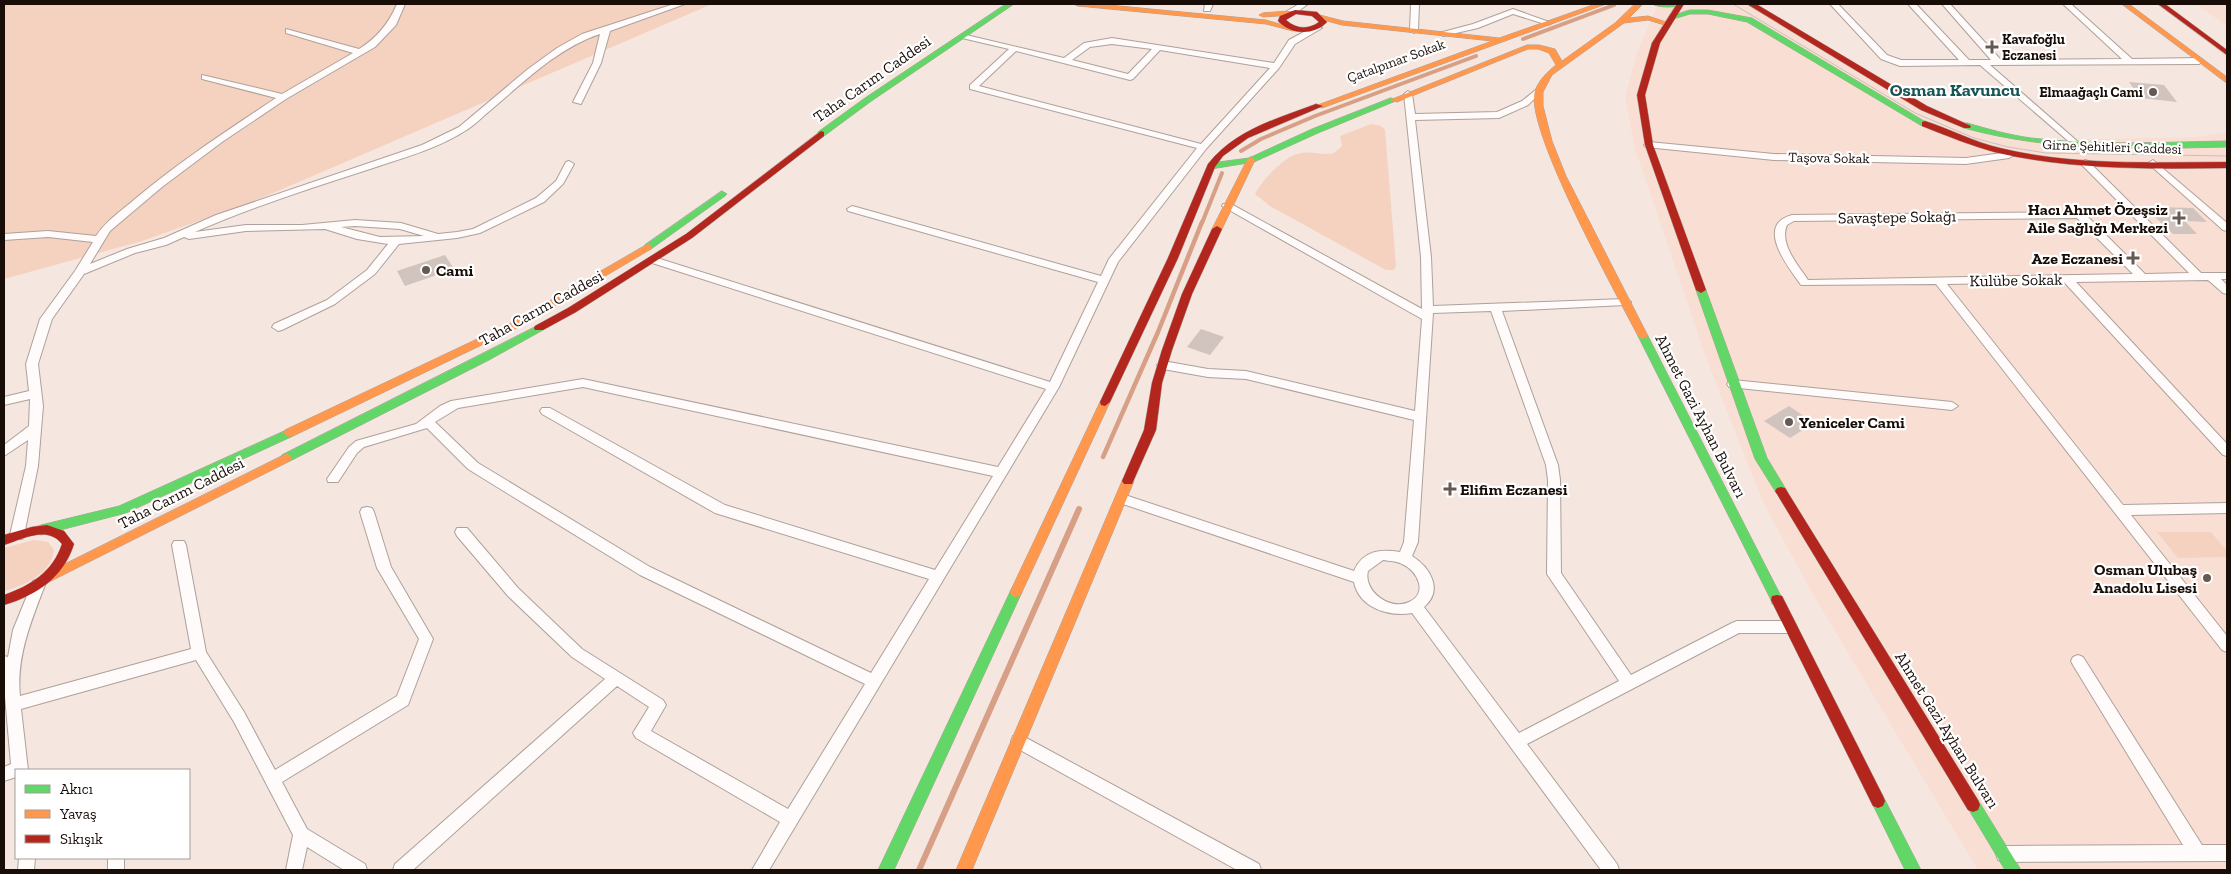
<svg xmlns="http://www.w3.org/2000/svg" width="2231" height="874" viewBox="0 0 2231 874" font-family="'Zilla Slab',serif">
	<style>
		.built { fill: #f9dfd3 }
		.green { fill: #f5d1c0 }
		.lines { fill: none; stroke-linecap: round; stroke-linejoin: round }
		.stream-far2 { stroke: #d7a086; stroke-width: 4 }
		.stream-far1 { stroke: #d7a086; stroke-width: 4.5 }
		.stream { stroke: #d7a086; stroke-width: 6 }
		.building { fill: #d1c3bd }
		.street-casing { stroke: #ada19b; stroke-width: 2 }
		.fast-casing { stroke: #ada19b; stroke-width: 1 }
		.slow-casing { stroke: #ada19b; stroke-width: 1 }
		.jam-casing { stroke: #ada19b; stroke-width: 1 }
		.street { fill: #fefbfa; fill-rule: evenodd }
		.fast { fill: #63d668; fill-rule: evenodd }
		.slow { fill: #ff974d; fill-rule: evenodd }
		.jam { fill: #b3261e; fill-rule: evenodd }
		.tram { stroke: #c6c1c0; stroke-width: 1 }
		.poi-dot { fill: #665953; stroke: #fff; stroke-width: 2 }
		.labels { text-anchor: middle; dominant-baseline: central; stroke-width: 4.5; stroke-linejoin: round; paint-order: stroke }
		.far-poi-label { font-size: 14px; font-weight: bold; fill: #190d08; stroke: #fff; text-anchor: start }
		.far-street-label { font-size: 14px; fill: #190d08; stroke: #fff }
		.street-label { font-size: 16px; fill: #190d08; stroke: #fff }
		.poi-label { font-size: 16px; font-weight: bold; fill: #190d08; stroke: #fff; text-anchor: end }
		.far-district-label { font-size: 18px; font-weight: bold; fill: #185454; stroke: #fff }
	</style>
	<rect width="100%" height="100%" fill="#f5e6df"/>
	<g class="built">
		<path d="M1658,4H1757L1928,108L1982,128L2042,140L2198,137L2227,132V870H1978L1811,591L1763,502L1707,360L1635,149L1625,97L1636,56Z"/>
		<path d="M2196,4H2227V26Z"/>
	</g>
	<g class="green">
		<path d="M4,4H712L252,202L142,241L4,279Z"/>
		<path d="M1371,124L1381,126L1385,130L1396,266L1394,270H1386L1270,206L1255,194C1262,180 1286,154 1302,153C1313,151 1323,156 1334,153L1342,146L1340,136Z"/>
		<path d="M2157,532H2211L2227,551V557L2178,558Z"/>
		<path d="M34,540L48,542L54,550C52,573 24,586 4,591V548Z"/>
	</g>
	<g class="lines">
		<g class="stream-far2">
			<path d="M1523,39L1614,5"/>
			<path d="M1241,151L1261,139L1315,116L1476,56"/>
			<path d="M1202,223L1222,173"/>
		</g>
		<path class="stream-far1" d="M1103,457L1158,332L1202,222"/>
		<path class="stream" d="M919,870L1079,509"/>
	</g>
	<g class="building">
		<path d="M2129,82L2164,85L2177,102L2141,98Z"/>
		<path d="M2158,207L2193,208L2207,222L2185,221L2197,234H2173L2152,214Z"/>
		<path d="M445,255L454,269L405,286L397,271Z"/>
		<path d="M1201,329L1224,337L1210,355L1187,347Z"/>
		<path d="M1789,406L1814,423L1790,438L1764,421Z"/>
	</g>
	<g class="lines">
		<g class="street-casing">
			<g id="street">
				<path d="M397,4H405L396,25L375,47L286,99L222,142L162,187L110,231L90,264L127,249L164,238L216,215L422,145L459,127L528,69L557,48L582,34L674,4H685L610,31L601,63L581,104L573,102L593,63L600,34C558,48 525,81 492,109C483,116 475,125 465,131C437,149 402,158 370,169C311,188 252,207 195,232L246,225H302L355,220L401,223L438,234L457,232L473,229L536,198L556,181L566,162L569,161L574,164L563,184L544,202L480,233L457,238L399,244L375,274L335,304L282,330L278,331L272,327L274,324L327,300L367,270L388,244L357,239L325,229L246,231L189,239L184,237L166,245L135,253L84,274L52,319L38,364L43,406L38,466L24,535L22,539H12L10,535L26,466L28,440L4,456V445L29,426L30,399L4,405V397L29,391L26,364L40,319L75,271L93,242L48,237L4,240V234L48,231L96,236C106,221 121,211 135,199C179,162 228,130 276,98L202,79V75L282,94L353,53L286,33V29L359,49C377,38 389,23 397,4ZM355,226L400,229L424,236L380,237L341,227Z"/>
				<path d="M1205,4H1213L1210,11H1204Z"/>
				<path d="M1299,4H1308L1293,15H1287V11Z"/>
				<path d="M1411,4H1419L1418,30L1414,33L1410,30Z"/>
				<path d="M1830,4H1838L1887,55L1901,60H1959L1908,4H1916L1969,60H1991L1942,4H1950L2001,60L2122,59L2063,4H2071L2132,59L2199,58L2203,61L2199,64L1990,65L2077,141L2079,143L2074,146L1980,65L1900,66L1881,59Z"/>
				<path d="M1513,9L1552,23L1548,25L1513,14L1478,28L1443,36L1439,33L1473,24Z"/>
				<path d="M1315,26L1322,28L1295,44L1279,68L1206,149L1118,262L1059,387L769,870H752L780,822L636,738L633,733L649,707L617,686L413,870H393L395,864L605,679L572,657L508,596L457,536L455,532L457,528H467L518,588L582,649L663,700L666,705L651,731L788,809L865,684L640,575L468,469L427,428L364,447L357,453L338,482H328L327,479L349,447L356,441L416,424L440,406L451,401L583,379L998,467L1046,389L649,262L648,260L653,257L657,258L1050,382L1098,282L848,211L847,209L852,206L856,207L1101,276L1109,259L1197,148L970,89V85L1009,49L962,38V34L1064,58L1084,43L1112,38L1274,63L1289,40ZM1112,44L1152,49L1128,74L1072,60L1090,47ZM1160,50L1270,68L1201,144L979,86L1016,51L1130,80L1133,79ZM583,387L993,476L935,570L725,505L550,408H542L540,411L542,414L715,513L929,579L871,673L650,567L478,463L435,422L458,408Z"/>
				<path d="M1538,88L1542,91L1528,105L1499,118L1415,120L1431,257L1433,306L1625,299L1631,302L1625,305L1502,311L1558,465L1560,480L1561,573L1631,675L1732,623L1737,621H1790L1795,623L1797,627L1795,631L1790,633H1739L1527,744L1617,864L1619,870H1601L1412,613C1389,617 1359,608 1354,582L1117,502L1115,499L1117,496L1122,494L1354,571C1363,550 1381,549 1400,552L1404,542L1414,420L1246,379L1208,377L1163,369L1157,365L1163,361L1208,369L1246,371L1415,411L1422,319L1222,206L1223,204H1231L1422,309L1421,257L1404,94L1408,91L1412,94L1415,114L1497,112L1522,101ZM1491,311L1546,465L1548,480L1547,574L1619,681L1519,733L1424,607C1444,590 1430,567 1412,556L1418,542L1433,313ZM1383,560C1389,561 1397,561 1402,564C1417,570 1429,593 1409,602C1390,611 1363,591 1368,571Z"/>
				<path d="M1649,142L1774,154L1966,158L2009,152L2014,155L2009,158L1966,164L1774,160L1646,147L1644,145Z"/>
				<path d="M2085,160L2088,161L2201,273H2227V279H2221L2227,285V294L2223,293L2208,280L2076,282L2227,444V456L2223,455L2064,282L1947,284L2123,505L2227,503V513L2131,515L2227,636V652L2222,650L1936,284L1801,285C1789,268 1754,225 1792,215L2080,212L2084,213L2145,274L2189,273L2082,165L2080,163ZM2077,218L2133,274L1808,280C1798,265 1779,244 1787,225L1794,221Z"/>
				<path d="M2153,160L2227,223V231L2223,230L2150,165L2148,163Z"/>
				<path d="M1733,380L1952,402L1958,406L1952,410L1729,387L1727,384L1729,381Z"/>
				<path d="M367,507L372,508L374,512L391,567L433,639L408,705L282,782L307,829L365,864L367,870H344L307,847L302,870H286L293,835L234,722L196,660L21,709L28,770H16V777L4,781V767L11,764L4,685V656L8,657L13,630L33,581L38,579L43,581L45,585C31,621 16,658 20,696L191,649L172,545L174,541H184L186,545L206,652L244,712L275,770L397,696L419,639L377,568L360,512L362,508Z"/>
				<path d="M2078,655L2083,657L2202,845H2227V861L2004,862L1998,860L1996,854L1998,848L2004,846L2183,845L2073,665L2071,661L2073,657Z"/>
				<path d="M1019,734L1259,864L1261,870H1237L1013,746L1011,741L1013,736Z"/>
				<path d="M19,858H35L34,870H18Z"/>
				<rect x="108" y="858" width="16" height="12"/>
			</g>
		</g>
		<g class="fast-casing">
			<g id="fast">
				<path d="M1006,4H1014L870,102L824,136H818V132L865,98Z"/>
				<path d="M1652,4H1683C1676,8 1659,8 1652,4Z"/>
				<path d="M1690,10H1708L1752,18L1929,124L1928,126H1922L1747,22L1708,14H1690L1673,19L1669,17Z"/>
				<path d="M1391,98L1398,100L1318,133L1254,162L1211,169L1207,166L1211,163L1249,158L1312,129Z"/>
				<path d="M1967,123C1988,129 2009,135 2031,138C2096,146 2162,142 2227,141V147C2137,149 2052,152 1964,128V124Z"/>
				<path d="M722,191L727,194L725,196L651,249H645V245Z"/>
				<path d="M1701,287L1706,290L1767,458L1787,491L1785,494H1777L1755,459L1696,290Z"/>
				<path d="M539,325L543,326L544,328L543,330L489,360L290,461H282L280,458L282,455Z"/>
				<path d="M1643,333L1648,336L1783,600L1782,604L1777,605L1772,604L1771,600L1638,336Z"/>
				<path d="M289,429L293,430L295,433L293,436L126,513L41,535L37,533L35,530L37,527L41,525L119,506Z"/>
				<path d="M1016,587L1020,588L1022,592L894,870H878L1010,592L1012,588Z"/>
				<path d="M1878,794L1883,796L1921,870H1905L1871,801L1873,796Z"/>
				<path d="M1973,798L1978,800L2021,870H2005L1966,805L1968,800Z"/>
			</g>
		</g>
		<g class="slow-casing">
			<g id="slow">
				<path d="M1074,4H1098L1266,20L1297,29L1293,31L1266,24L1078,6Z"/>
				<path d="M1596,4H1606L1322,108L1315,106L1492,41L1342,25L1316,18V14L1343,21L1499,38Z"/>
				<path d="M1635,4H1643L1629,18L1648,16L1672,24L1668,26L1648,20L1624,23L1552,75L1543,92V106L1552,141L1566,176L1648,336L1643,339L1638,336C1617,295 1524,128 1535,91C1539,80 1547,72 1556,65L1549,53L1538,49H1528L1397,102L1390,100L1527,45H1539L1555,49L1562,61L1615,23Z"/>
				<path d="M2122,4H2129L2227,77V83Z"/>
				<path d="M1290,11H1293V15L1263,17L1259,15L1263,13Z"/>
				<path d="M1251,157L1255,160L1222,229L1220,231H1214L1212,229L1247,160Z"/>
				<path d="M648,244L651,245V249L519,327L293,436L289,437L283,433L285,430L511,323Z"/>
				<path d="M1105,398L1110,402L1022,592L1020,596L1016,597L1012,596L1010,592L1100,402Z"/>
				<path d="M286,454L290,455L292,458L290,461L53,580L49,582L45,580L43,577L45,574Z"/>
				<path d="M1128,477L1132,478L1134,481L972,870H956L1122,481L1124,478Z"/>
			</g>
		</g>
		<g class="jam-casing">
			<g id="jam">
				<path d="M1677,4H1684L1660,43L1645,95L1653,145L1706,290L1701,293L1696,290L1645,145L1637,95L1652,43Z"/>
				<path d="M1747,4H1756L1927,106L1971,126L1970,128H1964L1921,110Z"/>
				<path d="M2158,4H2165L2227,50V55Z"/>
				<path d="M1295,10L1317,12L1327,22C1314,36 1291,35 1278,21L1280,16ZM1296,14L1312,16L1319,22C1308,30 1296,29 1286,20Z"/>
				<path d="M1316,104L1323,106L1248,138L1223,156L1215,167L1178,258L1110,402L1105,406L1101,405L1100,402L1168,258L1208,164C1235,130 1276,119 1316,104Z"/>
				<path d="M1925,121C1950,129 1974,142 2000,148C2074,166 2152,162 2227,162V168C2151,169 2073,170 1998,153C1972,146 1947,136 1922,126V122Z"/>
				<path d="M821,131L824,132V136L692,238L576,312L543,330H535L534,328L535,326L568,308L686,234Z"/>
				<path d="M1217,226L1222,229L1192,294L1172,350L1162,383L1156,430L1132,484H1124L1122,481L1144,430L1152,383L1162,350L1182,294L1212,229Z"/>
				<path d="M1781,487L1785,488L1978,800L1980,805L1978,810L1973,812L1968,810L1777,494L1775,491L1777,488Z"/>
				<path d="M47,525L64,531L74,544C63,578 37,595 4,605V595C30,586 53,572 62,544C48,525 22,539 4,545V535L32,527Z"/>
				<path d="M1777,595L1782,596L1883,796L1885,801L1883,806L1878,808L1873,806L1771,600L1772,596Z"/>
			</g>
		</g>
		<use href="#street" class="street"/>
		<use href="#fast" class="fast"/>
		<use href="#slow" class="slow"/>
		<use href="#jam" class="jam"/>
		<path class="tram" d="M1733,4L1915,113L1974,138L2008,147L2046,153L2227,156"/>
	</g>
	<g class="poi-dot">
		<path d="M1989.5 39.5h5v5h5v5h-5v5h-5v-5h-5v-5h5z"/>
		<circle cx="2153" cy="92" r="5"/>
		<path d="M2176.5 210.5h5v5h5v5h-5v5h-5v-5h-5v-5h5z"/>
		<path d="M2130.5 250.5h5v5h5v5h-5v5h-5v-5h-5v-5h5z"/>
		<circle cx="426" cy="270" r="5"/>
		<circle cx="1789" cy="422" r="5"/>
		<path d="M1447.5 481.5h5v5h5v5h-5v5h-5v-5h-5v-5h5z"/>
		<circle cx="2207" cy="578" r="5"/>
	</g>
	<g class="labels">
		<g class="far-poi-label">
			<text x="2002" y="39">Kavafoğlu<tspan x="2002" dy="16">Eczanesi</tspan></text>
			<text x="2143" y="92" text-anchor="end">Elmaağaçlı Cami</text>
		</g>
		<g class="far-street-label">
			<text transform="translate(1396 61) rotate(-20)">Çatalpınar Sokak</text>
			<text transform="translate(2112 147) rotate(2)">Girne Şehitleri Caddesi</text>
			<text transform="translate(1829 158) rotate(1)">Taşova Sokak</text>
		</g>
		<g class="street-label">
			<text transform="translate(872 79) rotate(-35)">Taha Carım Caddesi</text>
			<text transform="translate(1897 217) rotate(-1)">Savaştepe Sokağı</text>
			<text transform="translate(2016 280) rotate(-1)">Kulübe Sokak</text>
			<text transform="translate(541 308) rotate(-29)">Taha Carım Caddesi</text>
			<text transform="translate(1701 416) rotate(63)">Ahmet Gazi Ayhan Bulvarı</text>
			<text transform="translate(181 493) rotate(-27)">Taha Carım Caddesi</text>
			<text transform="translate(1947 730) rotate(58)">Ahmet Gazi Ayhan Bulvarı</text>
		</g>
		<g class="poi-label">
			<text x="2168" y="209">Hacı Ahmet Özeşsiz<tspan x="2168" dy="18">Aile Sağlığı Merkezi</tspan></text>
			<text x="2123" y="258">Aze Eczanesi</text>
			<text x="436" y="270" text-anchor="start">Cami</text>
			<text x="1799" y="422" text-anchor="start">Yeniceler Cami</text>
			<text x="1460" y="489" text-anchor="start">Elifim Eczanesi</text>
			<text x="2197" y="569">Osman Ulubaş<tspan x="2197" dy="18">Anadolu Lisesi</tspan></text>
		</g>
		<g class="far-district-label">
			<text x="1955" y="90">Osman Kavuncu</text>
		</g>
	</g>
	<rect width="2231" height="874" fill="none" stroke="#190d08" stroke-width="10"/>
	<rect x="15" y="769" width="175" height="90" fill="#ffffff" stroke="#a39e9c"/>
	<rect x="25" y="785" width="25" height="8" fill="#63d668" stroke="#a39e9c"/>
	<text x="60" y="794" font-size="15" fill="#190d08">Akıcı</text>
	<rect x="25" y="810" width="25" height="8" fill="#ff974d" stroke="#a39e9c"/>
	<text x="60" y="819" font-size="15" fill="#190d08">Yavaş</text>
	<rect x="25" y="835" width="25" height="8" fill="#b3261e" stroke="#a39e9c"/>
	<text x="60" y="844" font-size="15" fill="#190d08">Sıkışık</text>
</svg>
